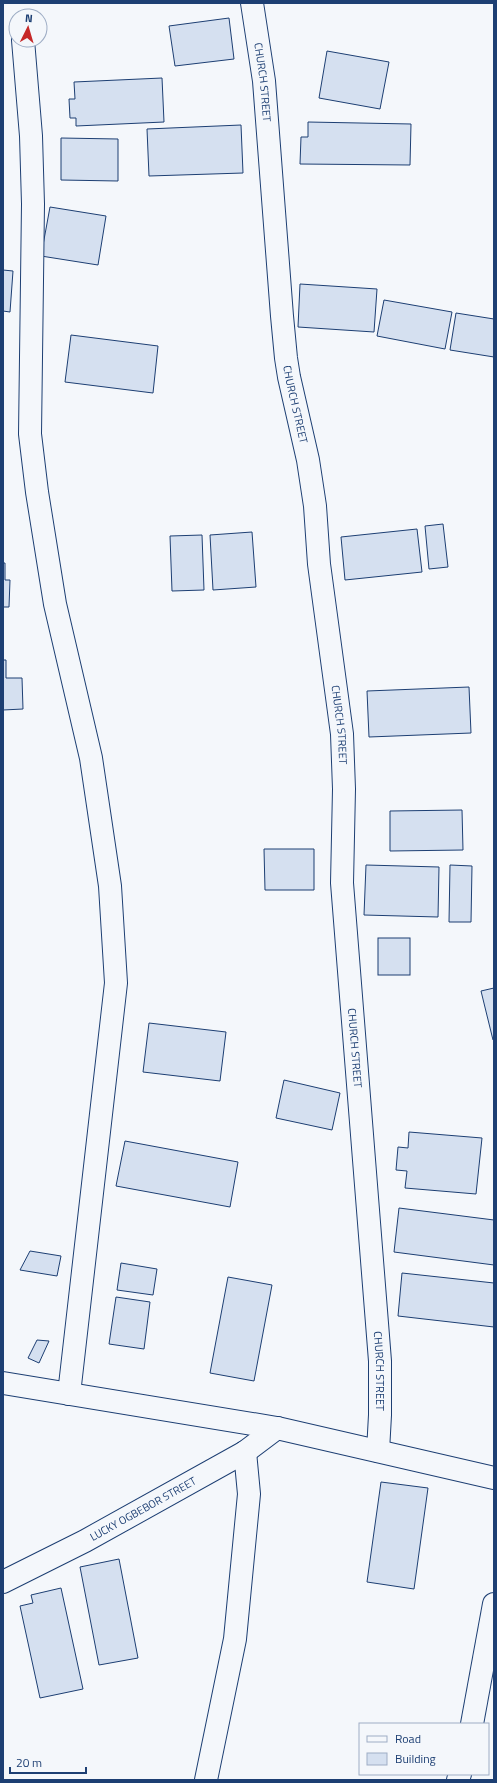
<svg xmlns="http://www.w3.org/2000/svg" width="497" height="1783" viewBox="0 0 497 1783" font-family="'Titillium Web',sans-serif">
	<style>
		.building { fill: #d5e0f0; stroke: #1d3f73 }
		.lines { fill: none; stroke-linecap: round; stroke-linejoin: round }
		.minor-casing { stroke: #1d3f73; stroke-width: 24 }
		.minor { stroke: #f4f7fb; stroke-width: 22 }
		.labels { text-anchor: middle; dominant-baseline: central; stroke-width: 3; stroke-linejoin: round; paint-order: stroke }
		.street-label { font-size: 11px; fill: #1d3f73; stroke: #f4f7fb }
	</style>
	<rect width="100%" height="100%" fill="#f4f7fb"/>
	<g class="building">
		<path d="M229,18L234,59L175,66L169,26Z"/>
		<path d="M327,51L389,62L380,109L319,98Z"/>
		<path d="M162,78L164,122L76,126V118H70L69,99H75L74,82Z"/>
		<path d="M308,122L411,124L410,165L300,164L301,137H308Z"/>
		<path d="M241,125L243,173L149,176L147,129Z"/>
		<path d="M61,138L118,139V181L61,180Z"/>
		<path d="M50,207L106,216L98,265L41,256Z"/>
		<path d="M3,270L13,271L10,312L3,311Z"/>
		<path d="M300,284L377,289L374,332L298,327Z"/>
		<path d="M384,300L452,312L445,349L377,336Z"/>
		<path d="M456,313L494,319V357L450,350Z"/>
		<path d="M71,335L158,346L153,393L65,382Z"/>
		<path d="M443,524L448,567L429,569L425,526Z"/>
		<path d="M417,529L422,572L345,580L341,537Z"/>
		<path d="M252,532L256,587L213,590L210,535Z"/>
		<path d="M202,535L204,590L172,591L170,536Z"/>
		<path d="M3,563H5V580H10L9,607H3Z"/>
		<path d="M3,660H6V678H22L23,709L3,710Z"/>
		<path d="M469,687L471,733L369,737L367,691Z"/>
		<path d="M462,810L463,850L390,851V811Z"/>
		<path d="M264,849H314V890H265Z"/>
		<path d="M366,865L439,867L438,917L364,915Z"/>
		<path d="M450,865L472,866L471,922H449Z"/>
		<rect x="378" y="938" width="32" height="37"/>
		<path d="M494,988V1039L493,1040L481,991Z"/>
		<path d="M149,1023L226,1032L220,1081L143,1072Z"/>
		<path d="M284,1080L340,1093L332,1130L276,1118Z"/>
		<path d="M409,1132L482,1138L476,1194L405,1188L407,1171L396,1170L398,1147L408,1148Z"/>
		<path d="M125,1141L238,1162L230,1207L116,1186Z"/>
		<path d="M399,1208L494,1220V1265L394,1252Z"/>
		<path d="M30,1251L61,1256L57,1276L20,1270Z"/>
		<path d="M121,1263L157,1269L153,1295L117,1290Z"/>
		<path d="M402,1273L494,1283V1327L398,1316Z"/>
		<path d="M228,1277L272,1285L254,1381L210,1373Z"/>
		<path d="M116,1297L150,1302L144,1349L109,1344Z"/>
		<path d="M37,1340L49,1341L39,1363L28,1358Z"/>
		<path d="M381,1482L428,1488L414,1589L367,1582Z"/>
		<path d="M119,1559L138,1658L99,1665L80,1567Z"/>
		<path d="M61,1588L83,1689L40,1698L20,1606L33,1603L31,1595Z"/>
	</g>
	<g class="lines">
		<g class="minor-casing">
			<g id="minor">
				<path id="s1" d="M252,3L264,81L282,316L286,358L289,377L308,460L315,506L319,564L342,734L344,789L342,883L380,1361V1415L378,1451"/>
				<path d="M23,40L31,136L33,204L30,434L37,492L55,604L91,758L110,886L116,983L69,1394"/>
				<path d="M3,1383L277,1428L494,1478"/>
				<path id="s2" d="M3,1582L85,1541L245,1452L277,1428"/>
				<path d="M472,1724L494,1604"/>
				<path d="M206,1780L235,1639L249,1494L245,1452"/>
				<path d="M458,1780L460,1774"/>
			</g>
		</g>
		<use href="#minor" class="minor"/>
	</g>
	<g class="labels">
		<g class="street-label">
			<text stroke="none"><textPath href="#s1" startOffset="80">CHURCH STREET</textPath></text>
			<text stroke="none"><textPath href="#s1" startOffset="404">CHURCH STREET</textPath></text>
			<text stroke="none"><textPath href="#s1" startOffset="728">CHURCH STREET</textPath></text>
			<text stroke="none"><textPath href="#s1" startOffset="1052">CHURCH STREET</textPath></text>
			<text stroke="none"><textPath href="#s1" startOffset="1376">CHURCH STREET</textPath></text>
			<text stroke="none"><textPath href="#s2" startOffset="158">LUCKY OGBEBOR STREET</textPath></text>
		</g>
	</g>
	<rect width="497" height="1783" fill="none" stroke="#1d3f73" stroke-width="8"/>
	<rect x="359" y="1723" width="130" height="52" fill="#f4f7fb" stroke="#9eadc5"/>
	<rect x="367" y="1736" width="20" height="6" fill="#f4f7fb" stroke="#9eadc5"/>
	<text x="395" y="1743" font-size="12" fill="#1d3f73">Road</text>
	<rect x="367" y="1753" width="20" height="12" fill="#d5e0f0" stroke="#9eadc5"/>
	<text x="395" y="1763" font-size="12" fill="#1d3f73">Building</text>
	<g transform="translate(28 28) rotate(5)"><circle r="19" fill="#f4f7fb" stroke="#9eadc5"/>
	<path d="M0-3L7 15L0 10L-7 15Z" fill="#c62828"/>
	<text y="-6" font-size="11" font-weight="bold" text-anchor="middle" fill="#1d3f73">N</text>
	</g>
	<path d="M10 1767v6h76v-6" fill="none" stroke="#1d3f73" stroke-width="2"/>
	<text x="16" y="1767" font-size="12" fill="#1d3f73" stroke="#f4f7fb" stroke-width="3" paint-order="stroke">20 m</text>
</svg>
